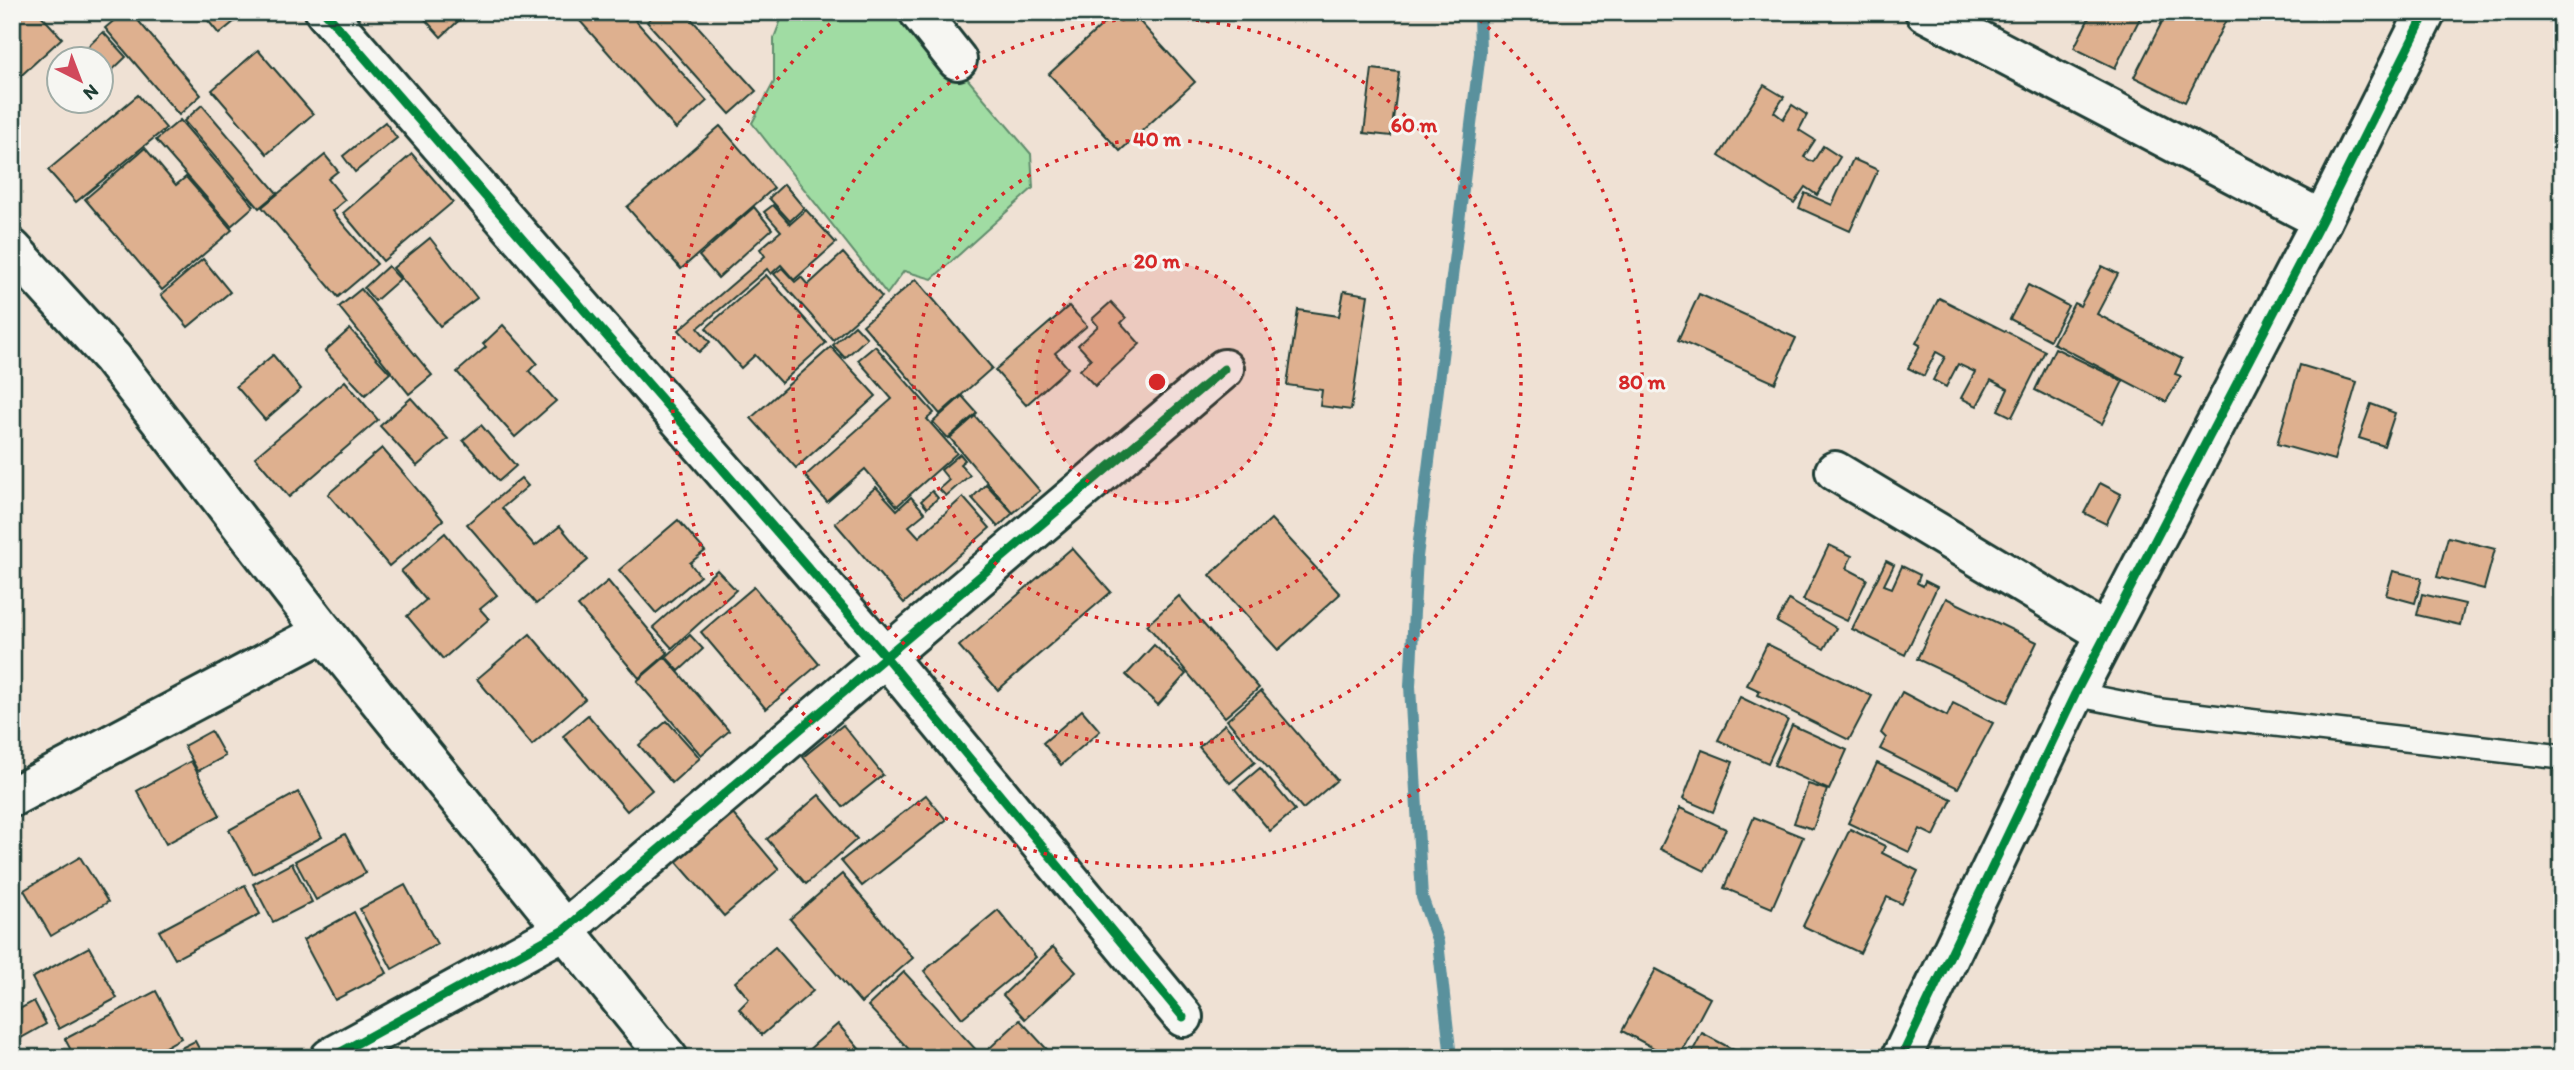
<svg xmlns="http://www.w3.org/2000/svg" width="2574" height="1070" viewBox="0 0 2574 1070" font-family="Itim,sans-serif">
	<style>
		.green { fill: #a0dca3; stroke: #608c6c; stroke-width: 2 }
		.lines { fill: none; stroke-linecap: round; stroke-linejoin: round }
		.stream { stroke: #5a919d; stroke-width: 12 }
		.building { fill: #deb08f; stroke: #1f3d34; stroke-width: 2 }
		.service-casing { stroke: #1f3d34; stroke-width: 28 }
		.minor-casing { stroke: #1f3d34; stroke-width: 44 }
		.tertiary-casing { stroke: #1f3d34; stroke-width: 44 }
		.service { stroke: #f6f6f2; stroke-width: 23 }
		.minor { stroke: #f6f6f2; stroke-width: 38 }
		.tertiary { stroke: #f6f6f2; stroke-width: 38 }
		.cycleway-casing { stroke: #f6f6f2; stroke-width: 13 }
		.cycleway { stroke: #00873e; stroke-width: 9 }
		.ring { fill: none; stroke: #d62828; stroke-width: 3.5; stroke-dasharray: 3.5 7 }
		.centre { fill: #d62828; stroke: #f6f6f2; stroke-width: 3.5 }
		.ring-label { font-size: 21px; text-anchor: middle; font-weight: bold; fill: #d62828; stroke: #f6f6f2; stroke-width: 6; stroke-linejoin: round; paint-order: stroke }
	</style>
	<rect width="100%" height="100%" fill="#efe1d4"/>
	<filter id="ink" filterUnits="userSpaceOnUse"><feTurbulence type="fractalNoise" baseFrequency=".0143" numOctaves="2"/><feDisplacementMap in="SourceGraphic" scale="14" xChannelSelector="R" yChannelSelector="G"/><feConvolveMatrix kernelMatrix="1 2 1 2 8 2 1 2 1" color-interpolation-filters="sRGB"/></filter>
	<g filter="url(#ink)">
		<path class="green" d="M784,12H837L845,16L852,12H911L1031,154L1033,188L932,279L904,271L887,294L752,123L774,82V38Z"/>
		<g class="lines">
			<path class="stream" d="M1451,1058L1438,942L1422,897L1410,686L1417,557L1480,53L1479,12"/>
		</g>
		<g class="building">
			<path d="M12,12H38L62,38L13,83Z"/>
			<path d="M124,12H131L201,95L179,115L105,28Z"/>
			<path d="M201,12H246L219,34Z"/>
			<path d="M429,12H468L441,37L423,17Z"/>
			<path d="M572,12H628L707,101L676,129Z"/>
			<path d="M657,12H685L756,91L730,114L647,22Z"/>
			<path d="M1116,12H1131L1195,82L1120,151L1049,74Z"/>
			<path d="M2092,12H2143L2115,68L2074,48Z"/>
			<path d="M2167,12H2230L2185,102L2134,77Z"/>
			<path d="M103,32L126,57L102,80V60H74Z"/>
			<path d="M258,50L313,114L267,154L212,90Z"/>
			<path d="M1372,69L1399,72L1391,136L1364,133Z"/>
			<path d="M1764,85L1784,97L1774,112L1783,119L1792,105L1807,115L1799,130L1815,140L1804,157L1813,162L1823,146L1840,157L1817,195L1805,187L1794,203L1719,156Z"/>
			<path d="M138,95L166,128L76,202L48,170Z"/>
			<path d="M202,105L277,193L259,208L184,121Z"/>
			<path d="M180,120L254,206L231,226L156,140Z"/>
			<path d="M385,122L397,138L355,172L343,156Z"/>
			<path d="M720,126L774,188L681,269L627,207Z"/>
			<path d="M145,148L176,185L186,177L232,230L162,290L85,199Z"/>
			<path d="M412,154L453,202L383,261L343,213Z"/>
			<path d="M325,155L338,171L328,179L345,200L332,211L377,264L338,297L262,207Z"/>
			<path d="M1853,159L1878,170L1850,231L1799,208L1805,193L1832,205Z"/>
			<path d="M784,184L804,208L790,221L769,198Z"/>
			<path d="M773,205L790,224L806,210L836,243L794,280L781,265L771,274L767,269L698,328L710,342L699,352L679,330L765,256L760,249L781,231L764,212Z"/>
			<path d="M754,207L772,229L718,278L699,256Z"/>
			<path d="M430,238L477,298L440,326L393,268Z"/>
			<path d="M843,253L882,297L833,340L774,274L782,268L795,282L801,277L808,285Z"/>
			<path d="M203,259L230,292L188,327L161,295Z"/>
			<path d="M388,266L400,279L375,301L364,288Z"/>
			<path d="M2102,266L2118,274L2097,314L2182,359L2175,374L2181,376L2166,402L2053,343L2074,303L2080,306Z"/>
			<path d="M766,275L826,343L781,383L755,355L741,368L706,328Z"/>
			<path d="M916,279L992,368L940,414L863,325Z"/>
			<path d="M2028,285L2068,306L2050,340L2010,319Z"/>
			<path d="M361,289L432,375L409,394L339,307Z"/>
			<path d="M1344,291L1368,295L1351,410L1320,406L1322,390L1287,385L1298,310L1339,316Z"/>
			<path d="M1699,294L1796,338L1775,383L1678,340Z"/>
			<path d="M1939,298L2045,351L2012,417L1998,410L2008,389L1991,380L1977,406L1961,398L1975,372L1958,364L1946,387L1933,380L1945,357L1936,352L1924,376L1908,368L1920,345L1916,343Z"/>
			<path d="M1111,302L1126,318L1121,323L1140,344L1095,386L1080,370L1091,359L1078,345L1098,326L1092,319Z"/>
			<path d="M1069,306L1087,326L1055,353L1068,368L1026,405L995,370Z"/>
			<path d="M503,325L537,363L529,371L556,401L515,437L457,372L486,347L483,344Z"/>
			<path d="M855,325L867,338L845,358L833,345Z"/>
			<path d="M350,329L390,373L365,395L325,351Z"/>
			<path d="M875,346L934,413L927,419L957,453L897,506L865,469L827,502L805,476L892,399L858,360Z"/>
			<path d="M831,347L876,396L796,468L751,418Z"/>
			<path d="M2055,348L2123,381L2102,424L2035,390Z"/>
			<path d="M273,355L301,389L265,420L236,386Z"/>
			<path d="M2300,365L2357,382L2334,460L2277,444Z"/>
			<path d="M345,381L378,420L289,497L255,457Z"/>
			<path d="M962,396L977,413L948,438L933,422Z"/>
			<path d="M411,398L448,439L417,466L380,426Z"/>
			<path d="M2371,404L2395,413L2384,446L2359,438Z"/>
			<path d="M975,416L1040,491L1013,513L950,438Z"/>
			<path d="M481,425L516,466L499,481L463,440Z"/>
			<path d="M382,448L443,520L389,566L328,494Z"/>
			<path d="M960,454L965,460L960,464L970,475L946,496L939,489L949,480L941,470Z"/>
			<path d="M521,478L528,486L502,508L535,546L560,526L588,560L536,604L467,524Z"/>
			<path d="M2100,483L2121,494L2106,524L2084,513Z"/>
			<path d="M986,484L1013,513L998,527L972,498Z"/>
			<path d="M876,487L897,510L911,497L925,513L909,526L919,537L963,497L990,528L904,603L835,523Z"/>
			<path d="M932,491L938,498L927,508L921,501Z"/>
			<path d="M1271,519L1340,594L1278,650L1210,575Z"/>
			<path d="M678,520L705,551L690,563L700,576L656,613L619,570Z"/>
			<path d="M445,533L497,595L480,609L489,619L443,659L407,616L426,600L401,571Z"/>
			<path d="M2448,537L2495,549L2484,589L2437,577Z"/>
			<path d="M1829,545L1852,556L1846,568L1867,579L1847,621L1803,600Z"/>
			<path d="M1072,548L1111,592L998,690L959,646Z"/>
			<path d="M1886,561L1894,565L1884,585L1892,588L1902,566L1920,575L1917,583L1923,586L1925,581L1937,587L1905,655L1852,629Z"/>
			<path d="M717,570L736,590L672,648L653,627Z"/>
			<path d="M2393,571L2422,578L2415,603L2386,595Z"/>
			<path d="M608,581L668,653L639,678L578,606Z"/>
			<path d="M754,587L819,664L766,709L701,632Z"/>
			<path d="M2422,594L2465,604L2460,625L2417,615Z"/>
			<path d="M1179,596L1259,688L1225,717L1147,625Z"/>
			<path d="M1946,598L2037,642L2008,702L1917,659Z"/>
			<path d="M1789,600L1836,628L1824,649L1777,622Z"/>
			<path d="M530,634L585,699L532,745L477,679Z"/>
			<path d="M690,635L703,649L679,671L666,657Z"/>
			<path d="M1767,644L1872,696L1849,740L1758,695L1760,691L1747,685Z"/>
			<path d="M1154,645L1186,674L1158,705L1126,675Z"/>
			<path d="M665,657L729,731L701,755L637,681Z"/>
			<path d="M1261,691L1337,780L1303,809L1227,720Z"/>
			<path d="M1902,692L1947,716L1953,703L1993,723L1958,788L1880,749L1886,738L1881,733Z"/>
			<path d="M1740,697L1788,720L1768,763L1718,740Z"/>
			<path d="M1082,710L1100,731L1061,765L1043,743Z"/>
			<path d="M588,715L652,790L627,811L563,736Z"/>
			<path d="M667,721L700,758L672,783L639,745Z"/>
			<path d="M1225,724L1255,762L1230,783L1199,747Z"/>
			<path d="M843,725L883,775L843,807L803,757Z"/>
			<path d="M1792,725L1847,750L1829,790L1774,765Z"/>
			<path d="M211,731L225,756L198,771L184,746Z"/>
			<path d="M1702,750L1733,762L1713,812L1683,799Z"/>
			<path d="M191,761L220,815L166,844L137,791Z"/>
			<path d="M1877,763L1952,799L1934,836L1920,829L1909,852L1848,823Z"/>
			<path d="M1260,768L1295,810L1270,831L1235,789Z"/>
			<path d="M1808,784L1827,790L1813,829L1794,823Z"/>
			<path d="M298,792L322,837L253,874L229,830Z"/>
			<path d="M819,795L857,839L806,884L767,839Z"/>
			<path d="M926,795L946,820L862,886L841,861Z"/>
			<path d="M1680,808L1726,829L1705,871L1660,849Z"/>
			<path d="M732,813L779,869L724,916L676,861Z"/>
			<path d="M1754,817L1803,837L1772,908L1724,888Z"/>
			<path d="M1850,829L1885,846L1882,853L1918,871L1902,904L1887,897L1860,953L1803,926Z"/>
			<path d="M345,834L366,873L316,900L295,861Z"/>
			<path d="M80,857L108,902L51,936L24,890Z"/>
			<path d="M292,863L312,902L273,922L253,884Z"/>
			<path d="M842,874L913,958L861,1003L790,919Z"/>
			<path d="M245,885L260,914L175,959L159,931Z"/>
			<path d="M405,885L437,944L392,969L360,909Z"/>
			<path d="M998,910L1036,957L962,1018L924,971Z"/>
			<path d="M354,912L387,973L335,1000L303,940Z"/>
			<path d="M89,947L117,998L59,1029L32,978Z"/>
			<path d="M775,947L813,991L762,1035L739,1009L749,999L735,982Z"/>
			<path d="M1053,947L1076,972L1025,1019L1003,995Z"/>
			<path d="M1656,969L1710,998L1678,1058H1672L1622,1031Z"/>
			<path d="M904,972L979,1053L974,1058H917L868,1006Z"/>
			<path d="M156,991L181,1038L145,1058H75L65,1039Z"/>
			<path d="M34,1001L46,1024L12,1043V1013Z"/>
			<path d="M1020,1020L1055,1058H979Z"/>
			<path d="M838,1024L867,1058H799Z"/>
			<path d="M1702,1033L1749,1058H1689Z"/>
			<path d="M195,1041L204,1058H181L177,1050Z"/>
		</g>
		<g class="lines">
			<g class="service-casing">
				<path id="service" d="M2075,694L2161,711L2562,757"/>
			</g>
			<g class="minor-casing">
				<g id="minor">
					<path d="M325,12L885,656L1183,1017"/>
					<path d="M919,12L957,60"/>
					<path d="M1925,12L2322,220"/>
					<path d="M1835,471L2105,633"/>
					<path d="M12,797L324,632"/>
					<path d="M330,1058L564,930L1224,369"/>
					<path d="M1901,1058L2075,694L2322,220L2426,12"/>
				</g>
			</g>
			<g class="tertiary-casing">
				<path id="tertiary" d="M12,249L112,358L324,632L668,1058"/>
			</g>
			<use href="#service" class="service"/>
			<use href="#minor" class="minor"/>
			<use href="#tertiary" class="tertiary"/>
			<g class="cycleway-casing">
				<g id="cycleway">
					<path d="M325,12L885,656L1183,1017"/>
					<path d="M330,1058L564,930L1224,369"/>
					<path d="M1901,1058L2075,694L2322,220L2426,12"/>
				</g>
			</g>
			<use href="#cycleway" class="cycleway"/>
		</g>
	</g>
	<circle cx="1157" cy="382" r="121" fill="#d62828" fill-opacity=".12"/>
	<g class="ring">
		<circle cx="1157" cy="382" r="121"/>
		<circle cx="1157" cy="382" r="243"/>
		<circle cx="1157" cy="382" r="364"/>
		<path d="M1472 13A485 485 0 1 1 842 13"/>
	</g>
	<circle cx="1157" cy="382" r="10" class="centre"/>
	<g class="ring-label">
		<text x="1414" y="132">60 m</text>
		<text x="1157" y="146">40 m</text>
		<text x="1157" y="268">20 m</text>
		<text x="1642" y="389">80 m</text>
	</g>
	<rect width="2574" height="1070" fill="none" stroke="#f6f6f2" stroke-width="42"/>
	<rect x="21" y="21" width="2532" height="1028" fill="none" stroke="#1f3d34" stroke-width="2.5" filter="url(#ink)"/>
	<g transform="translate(80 80) rotate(138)"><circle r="33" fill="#f6f6f2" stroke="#a0aca6" stroke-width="2"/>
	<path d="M0-5L12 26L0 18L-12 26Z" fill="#d1495b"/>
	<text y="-10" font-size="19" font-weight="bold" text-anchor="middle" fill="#1f3d34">N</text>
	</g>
</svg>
